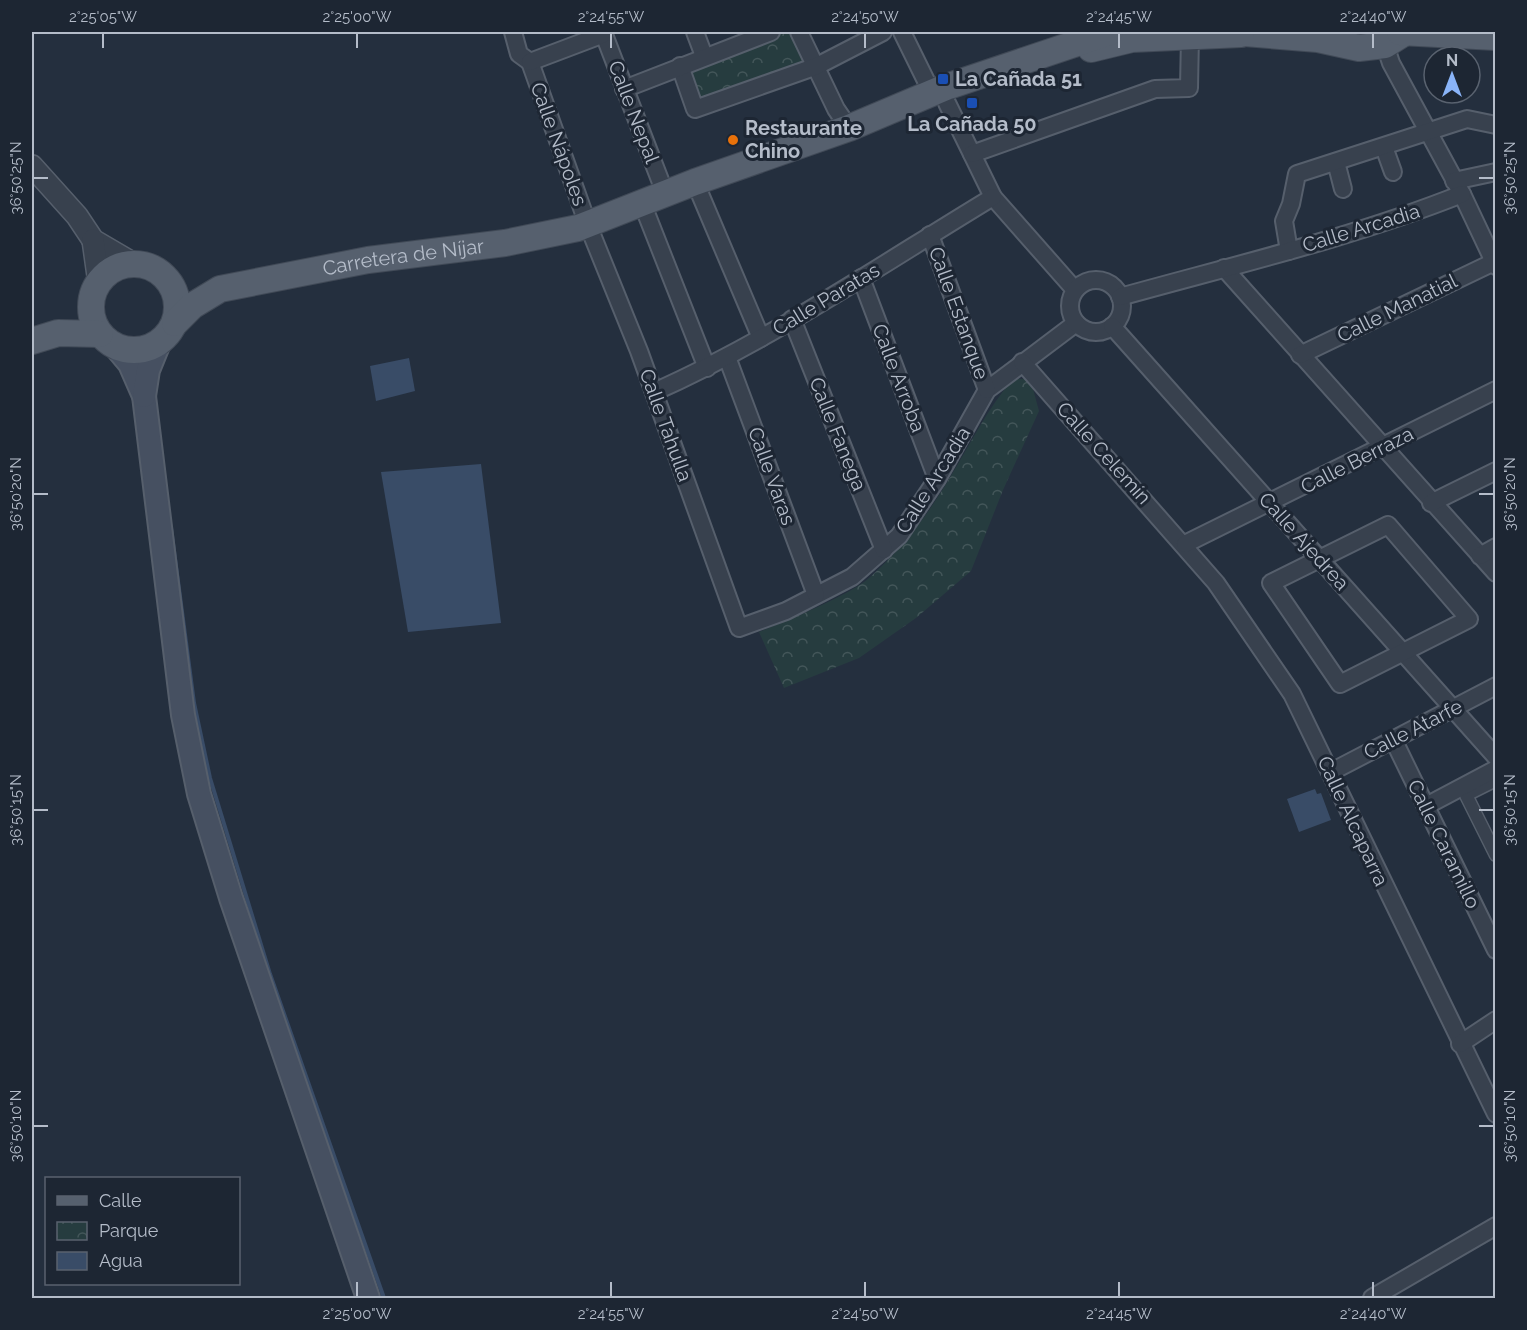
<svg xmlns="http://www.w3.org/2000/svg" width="1527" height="1330" viewBox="0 0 1527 1330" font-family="Raleway,sans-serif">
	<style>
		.park { fill: url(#park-crowns) }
		.water { fill: #394c67 }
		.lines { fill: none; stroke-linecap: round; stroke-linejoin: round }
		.stream { stroke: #394c67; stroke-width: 4 }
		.pedestrian-casing { stroke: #565f6c; stroke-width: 15 }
		.minor-casing { stroke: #565f6c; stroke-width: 20 }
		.tertiary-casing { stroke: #565f6c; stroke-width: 24 }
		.secondary-casing { stroke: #565f6c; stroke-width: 26 }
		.primary-casing { stroke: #414a57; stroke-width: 28 }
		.pedestrian { stroke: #38414e; stroke-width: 12 }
		.minor { stroke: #38414e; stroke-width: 16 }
		.tertiary { stroke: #38414e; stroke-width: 21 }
		.secondary { stroke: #465061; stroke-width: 22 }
		.primary { stroke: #56606e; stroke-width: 26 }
		.ticks { fill: none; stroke: #b4bcc9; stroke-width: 2 }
		.transit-dot { fill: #1a4fb4; stroke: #1d2633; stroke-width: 2 }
		.food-dot { fill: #e8710a; stroke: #1d2633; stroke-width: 2 }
		.labels { text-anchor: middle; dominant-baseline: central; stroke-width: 6; stroke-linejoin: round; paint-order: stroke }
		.poi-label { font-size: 20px; font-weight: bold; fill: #b4bcc9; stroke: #1d2633; text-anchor: start }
		.street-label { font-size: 20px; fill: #b4bcc9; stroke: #1d2633 }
		.neatline { fill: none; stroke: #b4bcc9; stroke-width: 2 }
		.ticks-label { font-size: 15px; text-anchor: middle; fill: #b4bcc9 }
	</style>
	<defs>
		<pattern id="park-crowns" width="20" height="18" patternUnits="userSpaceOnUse" patternTransform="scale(1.5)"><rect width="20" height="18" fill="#263c3f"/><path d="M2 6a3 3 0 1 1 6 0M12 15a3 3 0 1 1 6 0" fill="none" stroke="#435659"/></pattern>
	</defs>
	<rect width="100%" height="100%" fill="#242f3e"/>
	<g class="park">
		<path d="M771,32H799L817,66L695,109L680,66Z"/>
		<path d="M1013,379H1025L1033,389L1039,411L1003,490L971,571L916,618L859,658L784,688L759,632C784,622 850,595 869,578C901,550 928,515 949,479C970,445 987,409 1013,379Z"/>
	</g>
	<g class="water">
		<path d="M409,358L415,391L376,401L370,366Z"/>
		<path d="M481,464L501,623L408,632L381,472Z"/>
		<path d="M1315,789L1317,794L1321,793L1331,820L1299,832L1287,799Z"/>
	</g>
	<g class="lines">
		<path class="stream" d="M171,528L194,703L210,778L270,974L384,1298"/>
		<g class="pedestrian-casing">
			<path id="pedestrian" d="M1496,780L1466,795L1496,855"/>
		</g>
		<g class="minor-casing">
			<g id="minor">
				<path d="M513,32L519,54L530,62"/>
				<path d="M603,32L665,193"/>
				<path d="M695,32L704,56"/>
				<path d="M799,32L836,109L849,128"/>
				<path d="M902,32L932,93"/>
				<path d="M1385,45L1391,63L1462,194L1496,266"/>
				<path d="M530,62L588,225L639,351L739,628L786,611L852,577L899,536L937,479L987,390L1076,323"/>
				<path d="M530,62L604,34"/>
				<path d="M680,66L695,109L817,66L883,32"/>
				<path d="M624,89L771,32"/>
				<path d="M947,103L993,197L1075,290"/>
				<path d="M1384,147L1393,172"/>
				<path d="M972,154L1155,89L1189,88L1190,36"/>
				<path d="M1336,162L1343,189"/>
				<path d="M1454,181L1496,172"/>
				<path d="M700,194L761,338"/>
				<path d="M646,213L707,368"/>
				<path d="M930,235L987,390"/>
				<path d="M1289,251L1284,221L1291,204L1297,174L1467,119L1496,125"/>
				<path d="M1224,268L1496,573"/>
				<path d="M861,278L937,479"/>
				<circle cx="1096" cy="306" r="26"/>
				<path d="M1120,297C1235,265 1351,238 1462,194"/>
				<path d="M792,319L884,550"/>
				<path d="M1112,326L1496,757"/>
				<path d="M1300,355L1494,262"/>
				<path d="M727,357L816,595"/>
				<path d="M1022,362L1216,583L1292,694L1496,1114"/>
				<path d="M654,392C773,339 882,264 993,197"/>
				<path d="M1431,503L1496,471"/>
				<path d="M1388,525L1469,619L1340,684L1271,583Z"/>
				<path d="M1185,544L1496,390"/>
				<path d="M1480,556L1496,547"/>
				<path d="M1393,739L1496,950"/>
				<path d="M1331,772L1496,686"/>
				<path d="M1426,806L1496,769"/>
				<path d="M1460,1044L1496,1020"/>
				<path d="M1372,1298L1496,1226"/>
			</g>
		</g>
		<g class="tertiary-casing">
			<g id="tertiary">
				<path d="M32,166L77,216L93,240L134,264"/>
				<path d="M93,240L99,283"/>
			</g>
		</g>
		<g class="secondary-casing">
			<g id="secondary">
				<path d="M115,346L130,364L144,396L183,715L199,794L231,898L368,1298"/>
				<path d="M144,396L148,370L159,343"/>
			</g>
		</g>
		<g class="primary-casing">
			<g id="primary">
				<path d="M1232,32L1318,39L1359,48L1385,45L1404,33"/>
				<path d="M1400,32L1496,37"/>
				<path d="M1091,49L1132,39L1241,34"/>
				<circle cx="134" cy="307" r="43"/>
				<path id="s1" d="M175,323L192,306L220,289L368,260L505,243L578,228L695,182L849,128L946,87L1110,32"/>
				<path d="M32,341L58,333L100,334"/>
			</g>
		</g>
		<use href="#pedestrian" class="pedestrian"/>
		<use href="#minor" class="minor"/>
		<use href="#tertiary" class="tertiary"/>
		<use href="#secondary" class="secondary"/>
		<use href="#primary" class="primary"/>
	</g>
	<path class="ticks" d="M103,33V48M357,33V48M611,33V48M865,33V48M1119,33V48M1373,33V48M33,178H48M1479,178H1494M33,494H48M1479,494H1494M33,810H48M1479,810H1494M33,1126H48M1479,1126H1494M357,1282V1297M611,1282V1297M865,1282V1297M1119,1282V1297M1373,1282V1297"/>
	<g class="transit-dot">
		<rect x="937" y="73" width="12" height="12" rx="3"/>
		<rect x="966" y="97" width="12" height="12" rx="3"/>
	</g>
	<circle class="food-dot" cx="733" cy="140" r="6"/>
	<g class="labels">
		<g class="poi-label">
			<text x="955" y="79">La Cañada 51</text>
			<text x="972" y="124" text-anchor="middle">La Cañada 50</text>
			<text x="745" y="128">Restaurante<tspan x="745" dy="23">Chino</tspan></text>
		</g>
		<g class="street-label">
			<text transform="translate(634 112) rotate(69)">Calle Nepal</text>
			<text transform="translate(559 144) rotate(70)">Calle Nápoles</text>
			<text transform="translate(1361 228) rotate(-17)">Calle Arcadia</text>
			<text stroke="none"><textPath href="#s1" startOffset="243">Carretera de Níjar</textPath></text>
			<text transform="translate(826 299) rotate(-31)">Calle Paratas</text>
			<text transform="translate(1397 308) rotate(-26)">Calle Manatial</text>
			<text transform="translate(959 313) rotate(70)">Calle Estanque</text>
			<text transform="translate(899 378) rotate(69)">Calle Arroba</text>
			<text transform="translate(666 425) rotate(70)">Calle Tahulla</text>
			<text transform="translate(838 434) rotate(68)">Calle Fanega</text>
			<text transform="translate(1104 453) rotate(48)">Calle Celemín</text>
			<text transform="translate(1357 460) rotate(-27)">Calle Berraza</text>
			<text transform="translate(772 476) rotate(70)">Calle Varas</text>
			<text transform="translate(933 480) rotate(-58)">Calle Arcadia</text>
			<text transform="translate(1304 541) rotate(48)">Calle Ajedrea</text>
			<text transform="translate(1413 729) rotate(-27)">Calle Atarfe</text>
			<text transform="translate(1353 821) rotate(65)">Calle Alcaparra</text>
			<text transform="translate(1444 844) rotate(64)">Calle Caramillo</text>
		</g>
	</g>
	<rect width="1527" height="1330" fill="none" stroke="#1d2633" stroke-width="66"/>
	<rect x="45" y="1177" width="195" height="108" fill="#1d2633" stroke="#59626f" stroke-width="1.5"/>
	<rect x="57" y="1196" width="30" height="9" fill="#56606e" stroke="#59626f" stroke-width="1.5"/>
	<text x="99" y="1207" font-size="18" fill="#b4bcc9">Calle</text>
	<rect x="57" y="1222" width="30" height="18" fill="url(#park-crowns)" stroke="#59626f" stroke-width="1.5"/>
	<text x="99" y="1237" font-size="18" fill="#b4bcc9">Parque</text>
	<rect x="57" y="1252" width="30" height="18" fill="#394c67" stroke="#59626f" stroke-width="1.5"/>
	<text x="99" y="1267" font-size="18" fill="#b4bcc9">Agua</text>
	<g transform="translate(1452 75)"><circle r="28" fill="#1d2633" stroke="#59626f" stroke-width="1.5"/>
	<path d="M0-4.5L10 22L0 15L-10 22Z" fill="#8ab4f8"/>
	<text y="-9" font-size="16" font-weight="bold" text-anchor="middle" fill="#b4bcc9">N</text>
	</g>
	<rect x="33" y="33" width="1461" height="1264" class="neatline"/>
	<g class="ticks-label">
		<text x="103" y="22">2°25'05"W</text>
		<text x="357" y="22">2°25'00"W</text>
		<text x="611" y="22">2°24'55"W</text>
		<text x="865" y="22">2°24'50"W</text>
		<text x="1119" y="22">2°24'45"W</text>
		<text x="1373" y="22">2°24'40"W</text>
		<text transform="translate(16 178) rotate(-90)" y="5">36°50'25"N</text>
		<text transform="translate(1510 178) rotate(-90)" y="5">36°50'25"N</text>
		<text transform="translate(16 494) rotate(-90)" y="5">36°50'20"N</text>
		<text transform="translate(1510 494) rotate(-90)" y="5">36°50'20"N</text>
		<text transform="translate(16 810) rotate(-90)" y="5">36°50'15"N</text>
		<text transform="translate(1510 810) rotate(-90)" y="5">36°50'15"N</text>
		<text transform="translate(16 1126) rotate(-90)" y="5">36°50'10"N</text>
		<text transform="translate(1510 1126) rotate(-90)" y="5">36°50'10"N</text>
		<text x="357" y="1319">2°25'00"W</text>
		<text x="611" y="1319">2°24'55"W</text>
		<text x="865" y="1319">2°24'50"W</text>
		<text x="1119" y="1319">2°24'45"W</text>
		<text x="1373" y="1319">2°24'40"W</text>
	</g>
</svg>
